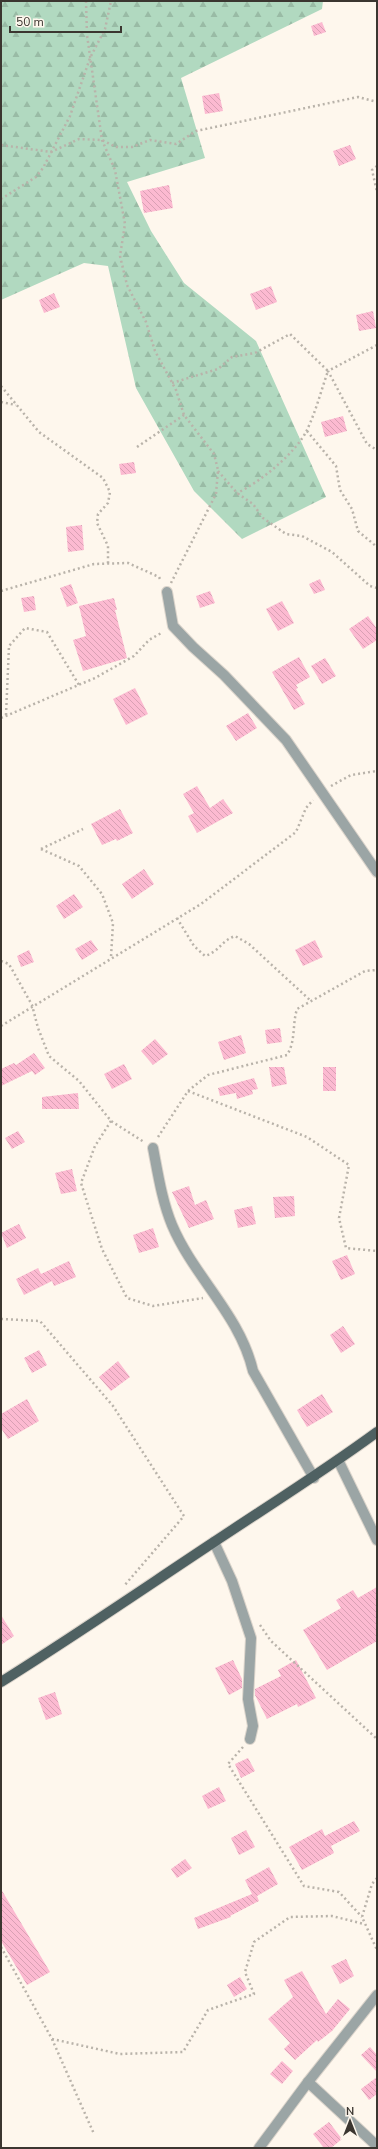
<svg xmlns="http://www.w3.org/2000/svg" width="378" height="2149" viewBox="0 0 378 2149" font-family="'Nunito Sans',sans-serif">
	<style>
		.forest { fill: url(#forest-firs) }
		.building { fill: url(#building-back-hatch) }
		.lines { fill: none; stroke-linecap: round; stroke-linejoin: round }
		.minor-casing { stroke: #dbd4cb; stroke-width: 12 }
		.tertiary-casing { stroke: #dbd4cb; stroke-width: 12 }
		.primary-casing { stroke: #dbd4cb; stroke-width: 12 }
		.path { stroke: #b9b3aa; stroke-width: 2.5; stroke-dasharray: 2 3; stroke-linecap: butt }
		.minor { stroke: #9ba5a5; stroke-width: 10 }
		.tertiary { stroke: #9ba5a5; stroke-width: 10 }
		.primary { stroke: #4f6162; stroke-width: 10 }
	</style>
	<defs>
		<pattern id="forest-firs" width="22" height="20" patternUnits="userSpaceOnUse"><rect width="22" height="20" fill="#b1d9c0"/><path d="M5 1l3.5 6h-7zM16 11l3.5 6h-7z" fill="#99bba5"/></pattern>
		<pattern id="building-back-hatch" width="6" height="6" patternUnits="userSpaceOnUse"><rect width="6" height="6" fill="#fcbad1"/><path d="M-1 5l2 2M0 0l6 6M5-1l2 2" fill="none" stroke="#d9a0b4"/></pattern>
	</defs>
	<rect width="100%" height="100%" fill="#fef7ed"/>
	<path class="forest" d="M1,1H323L322,9L181,78L205,158L127,182L151,231L184,283L256,341L326,497L242,539L194,491L136,388L108,266L84,263L1,300Z"/>
	<g class="building">
		<path d="M322,22L326,32L314,36L311,26Z"/>
		<path d="M219,93L223,111L205,114L202,96Z"/>
		<path d="M350,145L356,159L339,166L333,151Z"/>
		<path d="M169,185L173,208L144,213L140,191Z"/>
		<path d="M271,286L277,302L256,310L250,294Z"/>
		<path d="M54,293L60,307L44,313L39,300Z"/>
		<path d="M373,311L376,328L359,331L356,315Z"/>
		<path d="M343,416L347,431L325,437L321,422Z"/>
		<path d="M134,462L136,473L121,475L119,464Z"/>
		<path d="M82,525L84,550L68,552L66,527Z"/>
		<path d="M320,579L325,590L314,594L309,584Z"/>
		<path d="M71,584L78,603L67,607L60,588Z"/>
		<path d="M210,591L215,603L200,608L196,596Z"/>
		<path d="M34,596L36,610L24,612L21,598Z"/>
		<path d="M114,598L117,610H115L127,658L83,671L73,640L86,636L79,606Z"/>
		<path d="M282,601L294,623L278,631L266,609Z"/>
		<path d="M368,616L377,629V640L363,649L349,629Z"/>
		<path d="M299,657L310,677L296,685L298,688L296,689L305,704L294,710L272,672Z"/>
		<path d="M325,658L336,676L322,684L311,666Z"/>
		<path d="M135,688L148,714L126,725L113,699Z"/>
		<path d="M248,713L257,728L236,741L226,726Z"/>
		<path d="M197,786L210,808L223,799L233,813L197,833L188,816L194,813L183,794Z"/>
		<path d="M120,809L133,833L117,841L116,839L102,845L91,824Z"/>
		<path d="M144,869L154,884L132,899L122,884Z"/>
		<path d="M74,894L83,907L64,919L56,906Z"/>
		<path d="M91,940L98,950L82,960L75,949Z"/>
		<path d="M315,940L323,957L303,966L295,950Z"/>
		<path d="M29,950L34,962L21,967L17,956Z"/>
		<path d="M280,1028L282,1042L267,1044L265,1030Z"/>
		<path d="M241,1035L246,1053L224,1060L218,1042Z"/>
		<path d="M155,1039L168,1054L153,1065L141,1051Z"/>
		<path d="M34,1053L45,1068L35,1075L32,1071L1,1086V1069L14,1063L16,1065Z"/>
		<path d="M124,1064L132,1079L112,1089L104,1074Z"/>
		<path d="M269,1067H284L287,1084L272,1087Z"/>
		<rect x="323" y="1067" width="13" height="24"/>
		<path d="M254,1078L258,1089L252,1090L253,1094L237,1099L236,1093L220,1096L218,1088Z"/>
		<path d="M78,1093L79,1109H42V1097Z"/>
		<path d="M18,1131L25,1142L12,1149L5,1138Z"/>
		<path d="M72,1169L77,1191L61,1194L55,1173Z"/>
		<path d="M189,1186L195,1205L206,1200L214,1219L189,1228L172,1192Z"/>
		<path d="M294,1196L295,1216L275,1218L273,1197Z"/>
		<path d="M252,1206L256,1224L238,1228L234,1210Z"/>
		<path d="M19,1224L26,1238L7,1248L1,1233Z"/>
		<path d="M153,1228L159,1247L139,1253L133,1235Z"/>
		<path d="M347,1255L355,1274L341,1280L332,1261Z"/>
		<path d="M69,1261L76,1277L54,1286L52,1281L24,1295L16,1279L38,1268L41,1274Z"/>
		<path d="M343,1326L355,1344L341,1353L330,1335Z"/>
		<path d="M39,1350L47,1365L32,1373L24,1358Z"/>
		<path d="M118,1361L130,1377L111,1391L99,1377Z"/>
		<path d="M322,1394L333,1412L307,1427L297,1410Z"/>
		<path d="M27,1399L39,1421L8,1439L1,1428V1414Z"/>
		<path d="M377,1587V1641L327,1670L303,1630L341,1608L336,1600L353,1590L358,1598Z"/>
		<path d="M1,1615L14,1636L1,1645Z"/>
		<path d="M233,1660L242,1679V1688L229,1695L215,1668Z"/>
		<path d="M296,1660L316,1698L298,1707L297,1704L267,1719L255,1695V1689L281,1676L278,1670Z"/>
		<path d="M55,1692L62,1714L46,1720L38,1698Z"/>
		<path d="M248,1758L255,1771L241,1778L235,1764Z"/>
		<path d="M219,1787L226,1801L208,1809L202,1796Z"/>
		<path d="M354,1821L360,1831L331,1846L334,1853L302,1870L289,1847L322,1829L325,1836Z"/>
		<path d="M246,1830L255,1847L239,1855L231,1838Z"/>
		<path d="M185,1859L192,1868L177,1878L171,1869Z"/>
		<path d="M269,1867L278,1884L257,1896L259,1901L230,1916L231,1917L198,1929L194,1918L252,1894L245,1880Z"/>
		<path d="M1,1889L50,1972L27,1985L1,1941Z"/>
		<path d="M346,1959L354,1976L340,1984L331,1966Z"/>
		<path d="M302,1971L326,2014L338,1999L350,2009L332,2031L318,2042L317,2040L295,2060L284,2049L290,2043L268,2019L293,1997L284,1980Z"/>
		<path d="M240,1977L247,1989L234,1997L227,1985Z"/>
		<path d="M370,2047L377,2055V2072L361,2055Z"/>
		<path d="M282,2061L293,2071L282,2084L270,2074Z"/>
		<path d="M377,2077V2094L369,2100L361,2089Z"/>
		<path d="M329,2122L342,2139L331,2148H324L313,2134Z"/>
	</g>
	<g class="lines">
		<g class="minor-casing">
			<g id="minor">
				<path d="M167,592L173,626L193,647L224,675L286,740L377,872"/>
				<path d="M153,1148C158,1174 162,1201 172,1225C194,1277 240,1315 253,1371L314,1478"/>
				<path d="M338,1460L377,1540"/>
				<path d="M214,1542L232,1581L251,1638L248,1699L253,1726L250,1739"/>
				<path d="M308,2082L377,2146"/>
			</g>
		</g>
		<g class="tertiary-casing">
			<path id="tertiary" d="M259,2148L308,2082L377,1995"/>
		</g>
		<g class="primary-casing">
			<path id="primary" d="M1,1682C73,1637 143,1589 214,1542C268,1506 324,1471 377,1432"/>
		</g>
		<g class="path">
			<path d="M86,1L87,35L102,140L115,170L125,224L120,256L127,285L146,322L155,351L176,390L184,415L214,454L218,470L216,494L171,583"/>
			<path d="M1,145L51,152L79,139L102,140L116,147H132L150,140L176,144L196,131L358,97L377,102"/>
			<path d="M377,166L372,170L377,192"/>
			<path d="M1,199L36,177L43,168L70,116L90,58L105,29L111,1"/>
			<path d="M377,345L328,371L367,444L377,450"/>
			<path d="M172,383L218,369L232,357L255,353L290,334L328,371C321,391 316,411 307,430C296,453 259,483 237,493"/>
			<path d="M1,386L39,432L103,478L110,492L108,503L98,514L97,523L108,546V564"/>
			<path d="M1,402L16,405"/>
			<path d="M307,431L336,466L340,490L352,509L358,531L377,547"/>
			<path d="M137,447L184,415"/>
			<path d="M218,471L237,493L253,504L263,518L286,534L302,536L332,552L370,586L377,588"/>
			<path d="M1,591L94,564L128,563L159,577L161,581"/>
			<path d="M6,715L9,646L25,628L47,632L79,685"/>
			<path d="M1,718L95,678L134,656L149,640L163,632"/>
			<path d="M331,786L351,775L377,771"/>
			<path d="M41,849L79,866L102,894L113,923L111,957"/>
			<path d="M41,849L83,829"/>
			<path d="M177,918L194,946L205,956C220,951 221,941 235,936L249,944L311,1001"/>
			<path d="M1,961L9,964L32,1005L38,1028L49,1056L79,1081L111,1121L144,1142"/>
			<path d="M1,1026L201,904L296,832L306,808L313,800"/>
			<path d="M188,1091L307,1137L349,1165L339,1218L346,1248L377,1251"/>
			<path d="M111,1121L95,1146L81,1183L102,1249L127,1298L153,1306L203,1298"/>
			<path d="M158,1137L188,1091L208,1075L287,1055C296,1041 292,1025 297,1009L365,971L377,970"/>
			<path d="M1,1319L40,1321L113,1406L184,1516L124,1586"/>
			<path d="M260,1625L271,1641L377,1739"/>
			<path d="M243,1747L228,1764L304,1886L339,1892L362,1917"/>
			<path d="M377,1878L372,1884L362,1917L377,1950"/>
			<path d="M1,1947L52,2039L94,2134"/>
			<path d="M52,2039L120,2054L183,2052L208,2010L254,1994L245,1972L254,1942L290,1917L332,1916L364,1924"/>
		</g>
		<use href="#minor" class="minor"/>
		<use href="#tertiary" class="tertiary"/>
		<use href="#primary" class="primary"/>
	</g>
	<rect width="378" height="2149" fill="none" stroke="#3b3630" stroke-width="4"/>
	<g transform="translate(350 2121)" stroke="#fef7ed" stroke-width="3" paint-order="stroke">
	<path d="M0-3L7 15L0 10L-7 15Z" fill="#3b3630"/>
	<text y="-6" font-size="11" font-weight="bold" text-anchor="middle" fill="#3b3630">N</text>
	</g>
	<path d="M10 26v6h111v-6" fill="none" stroke="#3b3630" stroke-width="2"/>
	<text x="16" y="26" font-size="12" fill="#3b3630" stroke="#fef7ed" stroke-width="3" paint-order="stroke">50 m</text>
</svg>
